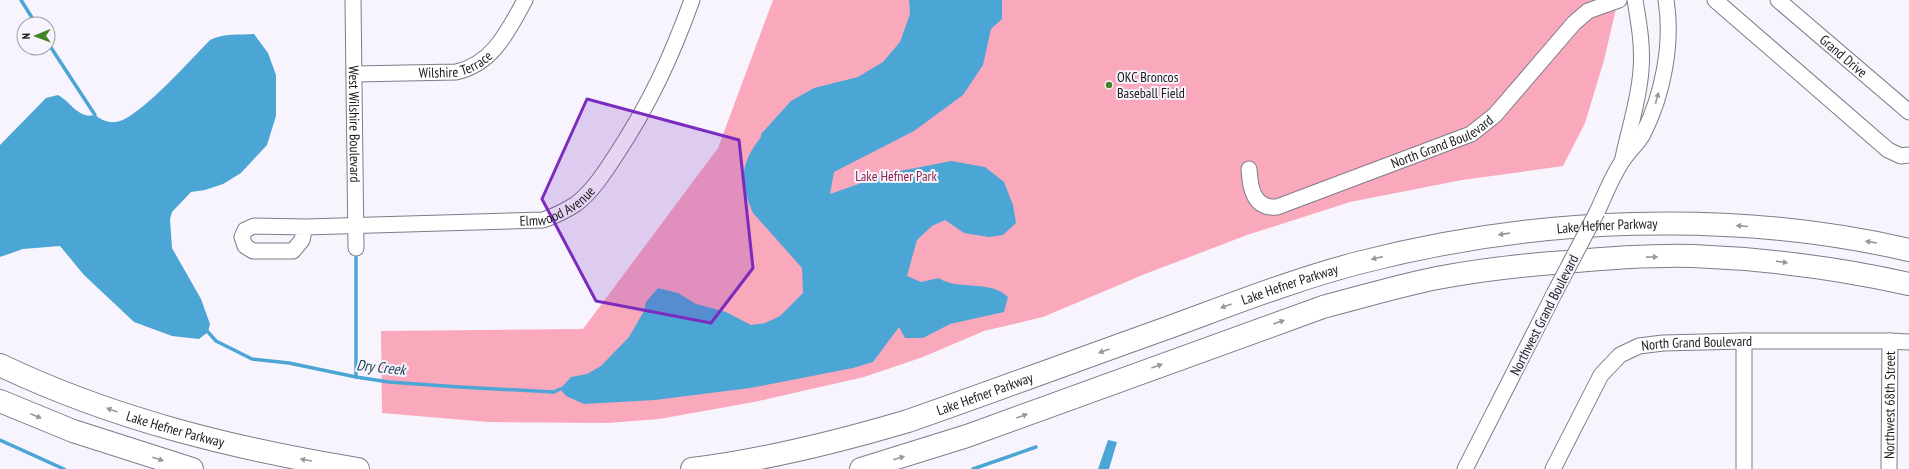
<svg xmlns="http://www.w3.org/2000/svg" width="1909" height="469" viewBox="0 0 1909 469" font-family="'PT Sans Narrow',sans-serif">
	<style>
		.green { fill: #faa8bc }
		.water { fill: #4ca6d5 }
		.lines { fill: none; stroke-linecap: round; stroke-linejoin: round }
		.stream { stroke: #4ca6d5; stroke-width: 3.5 }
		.minor-casing { stroke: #7f7b89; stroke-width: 17 }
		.highway-casing { stroke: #7f7b89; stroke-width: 24 }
		.minor { stroke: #fff; stroke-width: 15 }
		.highway { stroke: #fff; stroke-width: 22 }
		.minor-bridge-casing { stroke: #7f7b89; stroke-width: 17; stroke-linecap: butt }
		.minor-bridge { stroke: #fff; stroke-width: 15 }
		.oneway { fill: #98989a }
		.marked { fill: #7b2cbf; fill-opacity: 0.2; stroke: #7b2cbf; stroke-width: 3; stroke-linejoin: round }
		.poi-dot { fill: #438425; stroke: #f7f4fd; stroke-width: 1.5 }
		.labels { text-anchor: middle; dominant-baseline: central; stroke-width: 4; stroke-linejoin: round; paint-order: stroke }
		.street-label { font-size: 14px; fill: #1b1a1f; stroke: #f7f4fd }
		.poi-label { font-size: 14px; fill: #1b1a1f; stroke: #f7f4fd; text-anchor: start }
		.park-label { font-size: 14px; fill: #8d264a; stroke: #f7f4fd }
		.water-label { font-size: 15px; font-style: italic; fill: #183e53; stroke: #f7f4fd }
	</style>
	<rect width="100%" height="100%" fill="#f7f4fd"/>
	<path class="green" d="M773,0H1618L1604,60L1585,123L1563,166L1462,180L1350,202L1247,235L1145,274L1043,317L984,331L923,357L864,377L754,402L659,419L607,423L488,422L382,413L381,331L583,329L718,148Z"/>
	<g class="water">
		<path d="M909,0H1002V19L991,29L983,65L963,95L914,131L834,172L830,194L890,173L951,161L985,167L1004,182L1013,205L1016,223L1003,235L989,237L964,233L945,220L932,226L917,240L907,276L921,282L939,278C957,291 990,279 1008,297L1004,312L950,324L923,338H905L899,327L873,362L853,368L750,388L655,400L584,404L566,396L560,389L571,377L587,374L601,366L629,337L644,311L646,302L658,288L678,293L696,304L726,312L751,325L765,323L780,316L803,293L802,268L753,213C740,182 739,165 761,137V134L791,101L814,88L858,77L883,62L900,42L910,14Z"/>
		<path d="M254,34L268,53L276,75V116L267,145L241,173L223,184L205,190L191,192L172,212L170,219L172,248L201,299L210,324L208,332L199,339L172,336L134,322L84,275L60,246L23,249L0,257V145L46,98L58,95C71,102 78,119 95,115C100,119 107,123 115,122C136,122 193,57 210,40C224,33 239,35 254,34Z"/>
		<path d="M1108,440L1117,442L1109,469H1098Z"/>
	</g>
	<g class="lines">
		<g class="stream">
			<path d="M21,0L36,24"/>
			<path d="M48,43L95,115"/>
			<path d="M356,251V377"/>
			<path d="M208,332L216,341L252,359L289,363L356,377L389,382L459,387L554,392L560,389"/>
			<path d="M0,440L64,469"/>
			<path d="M973,469L1036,447"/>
		</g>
		<g class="minor-casing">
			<g id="minor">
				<path id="s1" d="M353,0L356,248"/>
				<path d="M1715,0L1888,150L1901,156L1909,155"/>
				<path id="s2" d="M1778,0L1909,112"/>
				<path id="s3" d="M354,74L456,72C493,64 508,31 525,0"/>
				<path d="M1623,158C1629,129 1639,100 1641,70C1643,46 1639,24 1635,0"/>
				<path id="s4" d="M1249,169C1250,187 1253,209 1277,207L1471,134L1495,115L1574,23L1588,11L1619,0"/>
				<path d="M1597,212C1605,195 1612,176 1623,160C1629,151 1638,143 1643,134C1663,95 1673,43 1666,0"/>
				<path id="s5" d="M305,227L302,240L293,251H253L245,246L242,237L245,230L254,226L305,227L543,220C555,216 565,211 576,204C592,192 605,172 616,155C650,103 671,58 692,0"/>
				<path d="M1465,469L1554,294"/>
				<path id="s6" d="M1553,469L1601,375L1620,355L1639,346L1663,343L1744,341H1890L1909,342"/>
				<path d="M1744,469V341"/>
				<path id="s7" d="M1889,469L1890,341"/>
			</g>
		</g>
		<g class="highway-casing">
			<g id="highway">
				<path id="s8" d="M0,365C113,419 235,449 358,469"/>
				<path d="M0,401L73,431L192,469"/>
				<path id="s9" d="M692,469C765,460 837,442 908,421C994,391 1080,359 1167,328C1230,305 1293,280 1358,263C1534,217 1732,209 1909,250"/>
				<path d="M861,469L967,436L1323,307C1361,297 1398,286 1437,278C1480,270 1523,265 1566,262C1608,258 1651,255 1693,256C1766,259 1838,268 1909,284"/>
			</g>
		</g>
		<use href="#minor" class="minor"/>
		<use href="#highway" class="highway"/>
		<g class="minor-bridge-casing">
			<path id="minor-bridge" d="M1554,294L1597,212"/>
		</g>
		<use href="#minor-bridge" class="minor-bridge"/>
	</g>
	<defs><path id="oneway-solid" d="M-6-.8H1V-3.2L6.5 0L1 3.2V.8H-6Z"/></defs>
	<g class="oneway">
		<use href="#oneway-solid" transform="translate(1657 98) rotate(-74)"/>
		<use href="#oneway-solid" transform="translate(1742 226) rotate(-175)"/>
		<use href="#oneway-solid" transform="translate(1504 234) rotate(172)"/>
		<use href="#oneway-solid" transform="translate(1871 242) rotate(-171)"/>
		<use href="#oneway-solid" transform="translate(1652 257) rotate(-1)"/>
		<use href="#oneway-solid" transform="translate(1377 258) rotate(167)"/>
		<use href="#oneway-solid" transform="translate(1782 262) rotate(8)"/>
		<use href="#oneway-solid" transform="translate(1226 306) rotate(160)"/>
		<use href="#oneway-solid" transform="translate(1279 322) rotate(-19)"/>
		<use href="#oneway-solid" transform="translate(1104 351) rotate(160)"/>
		<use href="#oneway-solid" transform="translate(1157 366) rotate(-20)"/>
		<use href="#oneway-solid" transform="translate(112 410) rotate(-160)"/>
		<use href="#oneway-solid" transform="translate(36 416) rotate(23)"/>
		<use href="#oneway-solid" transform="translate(1022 416) rotate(-20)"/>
		<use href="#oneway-solid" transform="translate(899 458) rotate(-18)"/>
		<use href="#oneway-solid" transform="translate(158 459) rotate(18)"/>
		<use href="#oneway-solid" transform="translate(306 460) rotate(-170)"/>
	</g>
	<path class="marked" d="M587,99L739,140L753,268L711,323L596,301L542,199Z"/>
	<circle class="poi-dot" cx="1109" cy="85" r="4"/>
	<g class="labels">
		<g class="street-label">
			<text stroke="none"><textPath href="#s2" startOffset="86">Grand Drive</textPath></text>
			<text stroke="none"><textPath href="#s3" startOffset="103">Wilshire Terrace</textPath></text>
			<text stroke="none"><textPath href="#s1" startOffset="124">West Wilshire Boulevard</textPath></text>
			<text stroke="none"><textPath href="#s4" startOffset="232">North Grand Boulevard</textPath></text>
			<text stroke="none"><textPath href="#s5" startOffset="411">Elmwood Avenue</textPath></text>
			<text stroke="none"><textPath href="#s9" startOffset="951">Lake Hefner Parkway</textPath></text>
			<text stroke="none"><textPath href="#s9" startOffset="627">Lake Hefner Parkway</textPath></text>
			<text transform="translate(1544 315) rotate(-63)">Northwest Grand Boulevard</text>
			<text stroke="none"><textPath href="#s6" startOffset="212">North Grand Boulevard</textPath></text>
			<text stroke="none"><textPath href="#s9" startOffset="303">Lake Hefner Parkway</textPath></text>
			<text stroke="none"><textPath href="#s7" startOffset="64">Northwest 68th Street</textPath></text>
			<text stroke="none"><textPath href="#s8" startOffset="187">Lake Hefner Parkway</textPath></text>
		</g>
		<g class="poi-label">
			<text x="1117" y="77">OKC Broncos<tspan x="1117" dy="16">Baseball Field</tspan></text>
		</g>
		<g class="park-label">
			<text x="896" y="176">Lake Hefner Park</text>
		</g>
		<g class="water-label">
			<text transform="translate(381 367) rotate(6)">Dry Creek</text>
		</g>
	</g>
	<g transform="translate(36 36) rotate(269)"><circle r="19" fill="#f7f4fd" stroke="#9f9da4"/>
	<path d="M0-3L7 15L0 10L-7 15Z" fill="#438425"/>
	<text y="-6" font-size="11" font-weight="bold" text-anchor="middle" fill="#1b1a1f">N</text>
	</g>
</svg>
